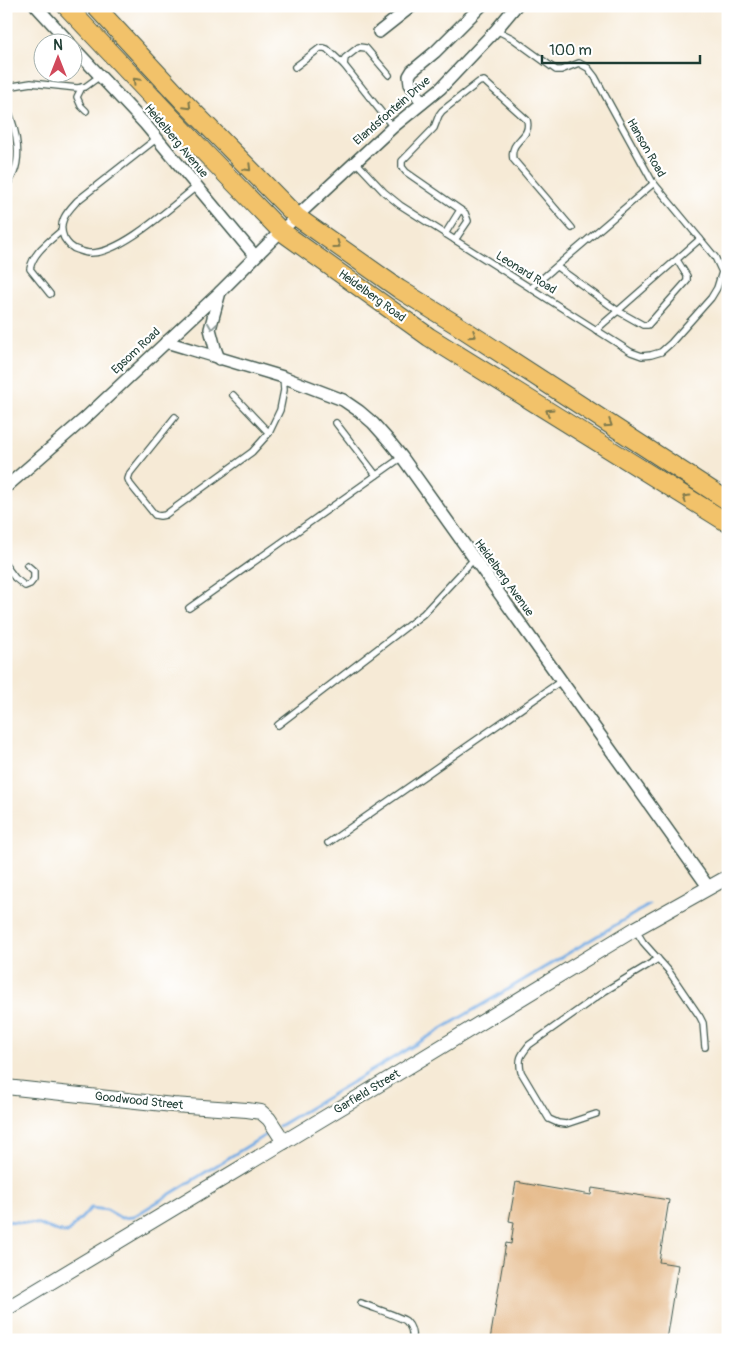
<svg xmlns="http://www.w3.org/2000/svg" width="734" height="1346" viewBox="0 0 734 1346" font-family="Pangolin,sans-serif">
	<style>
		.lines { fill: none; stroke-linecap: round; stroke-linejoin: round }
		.stream { stroke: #75ace4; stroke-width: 3 }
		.building { fill: #e5ba8a }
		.service-casing { stroke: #3f574c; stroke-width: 8 }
		.minor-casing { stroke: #3f574c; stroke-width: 14 }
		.tertiary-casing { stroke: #3f574c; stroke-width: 16 }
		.primary-casing { stroke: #3f574c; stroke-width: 20 }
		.service { stroke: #fff; stroke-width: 5.5 }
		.minor { stroke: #fff; stroke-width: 11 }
		.tertiary { stroke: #fff; stroke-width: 14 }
		.primary { stroke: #f2c26a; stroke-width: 18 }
		.oneway { stroke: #7e794c }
		.oneway2 { stroke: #8f9e9a }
		.labels { text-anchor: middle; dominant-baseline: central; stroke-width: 4.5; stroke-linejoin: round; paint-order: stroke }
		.street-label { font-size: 12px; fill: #1f3d34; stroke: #fff }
	</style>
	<rect width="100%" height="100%" fill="#fff"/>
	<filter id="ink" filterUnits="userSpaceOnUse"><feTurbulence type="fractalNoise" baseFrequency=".02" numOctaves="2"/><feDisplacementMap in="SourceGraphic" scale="10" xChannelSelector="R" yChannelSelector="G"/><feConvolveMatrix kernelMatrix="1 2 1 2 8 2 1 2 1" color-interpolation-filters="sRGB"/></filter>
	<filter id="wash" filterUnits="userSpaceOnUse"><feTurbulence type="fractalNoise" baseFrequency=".0096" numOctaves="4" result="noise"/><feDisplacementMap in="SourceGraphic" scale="20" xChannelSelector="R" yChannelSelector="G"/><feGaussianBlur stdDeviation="1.12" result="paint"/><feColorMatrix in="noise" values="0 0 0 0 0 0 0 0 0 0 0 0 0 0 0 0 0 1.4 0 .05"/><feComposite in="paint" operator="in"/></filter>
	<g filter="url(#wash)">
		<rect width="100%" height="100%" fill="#f6ead6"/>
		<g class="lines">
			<g class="stream">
				<path d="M279,1126L649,905"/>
				<path d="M6,1221L37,1224L57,1231L67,1233L91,1208L107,1210L121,1218L133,1217L272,1131"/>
			</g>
		</g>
		<g id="blocks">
			<path class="building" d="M516,1182L591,1195L592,1188L669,1200L659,1262L678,1265L666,1340H490L506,1243L511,1244L514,1222L509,1221Z"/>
		</g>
	</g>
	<g filter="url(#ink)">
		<use href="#blocks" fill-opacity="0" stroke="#3f574c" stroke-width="1"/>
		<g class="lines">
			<g class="service-casing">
				<g id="service">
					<path d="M295,67L320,48H324L327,49L344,65"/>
					<path d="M389,75L366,48L359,47L345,58L344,65L393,127"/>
					<path d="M82,87L77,97L81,106L86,111"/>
					<path d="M6,90L13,86L31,83L77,88L85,87L100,76"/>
					<path d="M6,105C16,128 26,164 6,185"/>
					<path d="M156,139L77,201C67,212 57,222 64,238C68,244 71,248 78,250C81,251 86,253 89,253C120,255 172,206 196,187"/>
					<path d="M355,161L384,192L400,205L631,352L642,356L651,355L661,352L671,343L711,298L717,288L722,272L715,257L652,181L595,77L588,68L579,63L561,70H556L512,38L496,30"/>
					<path d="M445,234L460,210"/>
					<path d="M455,240L468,221L465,213L406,172L402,167V161L434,128L439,115L442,111L479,82L484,81L527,120C532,139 509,139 513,159L572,228"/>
					<path d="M557,267L618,311L643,325H648L687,281V276L677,260"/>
					<path d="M531,288L654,183"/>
					<path d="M50,294L30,269C33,252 49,242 61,231"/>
					<path d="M596,330L700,239"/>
					<path d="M233,395L269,433"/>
					<path d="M175,417L130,473L128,479L130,484L155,515L160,516L165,515L252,452L269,433L280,410L284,390L283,377"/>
					<path d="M336,423L376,475"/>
					<path d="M6,566L15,578L25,586L30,584L34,579V571L27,565"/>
					<path d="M189,608L402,457"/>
					<path d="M278,725L423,614L474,559"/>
					<path d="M328,843L561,681"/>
					<path d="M635,929L643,942L668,970L700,1017L703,1023L705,1047"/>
					<path d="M596,1114L566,1124L558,1123L549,1119L521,1072C518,1058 521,1055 529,1045L605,991L658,959"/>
					<path d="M361,1303C370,1307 399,1316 406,1321C411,1326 413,1333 412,1340"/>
				</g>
			</g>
			<g class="minor-casing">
				<g id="minor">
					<path d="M36,6L69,42"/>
					<path d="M379,32L412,6"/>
					<path d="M72,46L145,124L255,256"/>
					<path d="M422,103L410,84L409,76L412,71L435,52L481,6"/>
					<path d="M166,342L283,377L343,400L359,411L373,423L389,441L402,457L709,888"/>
					<path d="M219,359L215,348L210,329L220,292"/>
					<path d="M6,487L83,420L220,292L281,231L393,127L441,88L496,30L516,6"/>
				</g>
			</g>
			<g class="tertiary-casing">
				<g id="tertiary">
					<path d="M6,1087L173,1105L247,1110L261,1112L269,1119L284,1142"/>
					<path d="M6,1309L362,1095L635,929L728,877"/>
				</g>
			</g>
			<g class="primary-casing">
				<g id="primary">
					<path d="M66,6L206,154L281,231L429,337L728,523"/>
					<path d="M95,6L183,101L297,217L399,289L457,325L728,501"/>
				</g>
			</g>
			<use href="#service" class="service"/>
			<use href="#minor" class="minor"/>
			<use href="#tertiary" class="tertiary"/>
			<use href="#primary" class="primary"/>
		</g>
		<defs><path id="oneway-chevron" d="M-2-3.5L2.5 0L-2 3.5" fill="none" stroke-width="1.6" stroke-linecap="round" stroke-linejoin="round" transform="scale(1.25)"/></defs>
		<g class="oneway">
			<use href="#oneway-chevron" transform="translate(136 81) rotate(-133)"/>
			<use href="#oneway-chevron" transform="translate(188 106) rotate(45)"/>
			<use href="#oneway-chevron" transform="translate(248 168) rotate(45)"/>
			<use href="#oneway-chevron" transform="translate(337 245) rotate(36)"/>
			<use href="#oneway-chevron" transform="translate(473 335) rotate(33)"/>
			<use href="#oneway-chevron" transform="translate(549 412) rotate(-148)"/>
			<use href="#oneway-chevron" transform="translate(609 424) rotate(33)"/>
			<use href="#oneway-chevron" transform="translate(686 498) rotate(-148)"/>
		</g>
		<use class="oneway2" href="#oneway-chevron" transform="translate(212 326) rotate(98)"/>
	</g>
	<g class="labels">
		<g class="street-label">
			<text transform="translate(392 111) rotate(-41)">Elandsfontein Drive</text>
			<text transform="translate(176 141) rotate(50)">Heidelberg Avenue</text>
			<text transform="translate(646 148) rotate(60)">Hanson Road</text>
			<text transform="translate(526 273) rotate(32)">Leonard Road</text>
			<text transform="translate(372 296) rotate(36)">Heidelberg Road</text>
			<text transform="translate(136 351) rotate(-43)">Epsom Road</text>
			<text transform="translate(504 578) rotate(54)">Heidelberg Avenue</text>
			<text transform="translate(367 1092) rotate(-31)">Garfield Street</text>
			<text transform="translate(139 1101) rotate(6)">Goodwood Street</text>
		</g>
	</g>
	<rect width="734" height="1346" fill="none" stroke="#fff" stroke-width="25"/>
	<g transform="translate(58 58)"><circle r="24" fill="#ffffff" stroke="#a5b1ae"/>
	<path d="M0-4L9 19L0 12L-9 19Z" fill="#d1495b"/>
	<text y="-8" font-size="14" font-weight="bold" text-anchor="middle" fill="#1f3d34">N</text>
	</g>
	<path d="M542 55v8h158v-8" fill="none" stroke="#1f3d34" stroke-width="2.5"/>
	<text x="549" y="55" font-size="15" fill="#1f3d34" stroke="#ffffff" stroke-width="4" paint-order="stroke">100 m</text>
</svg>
